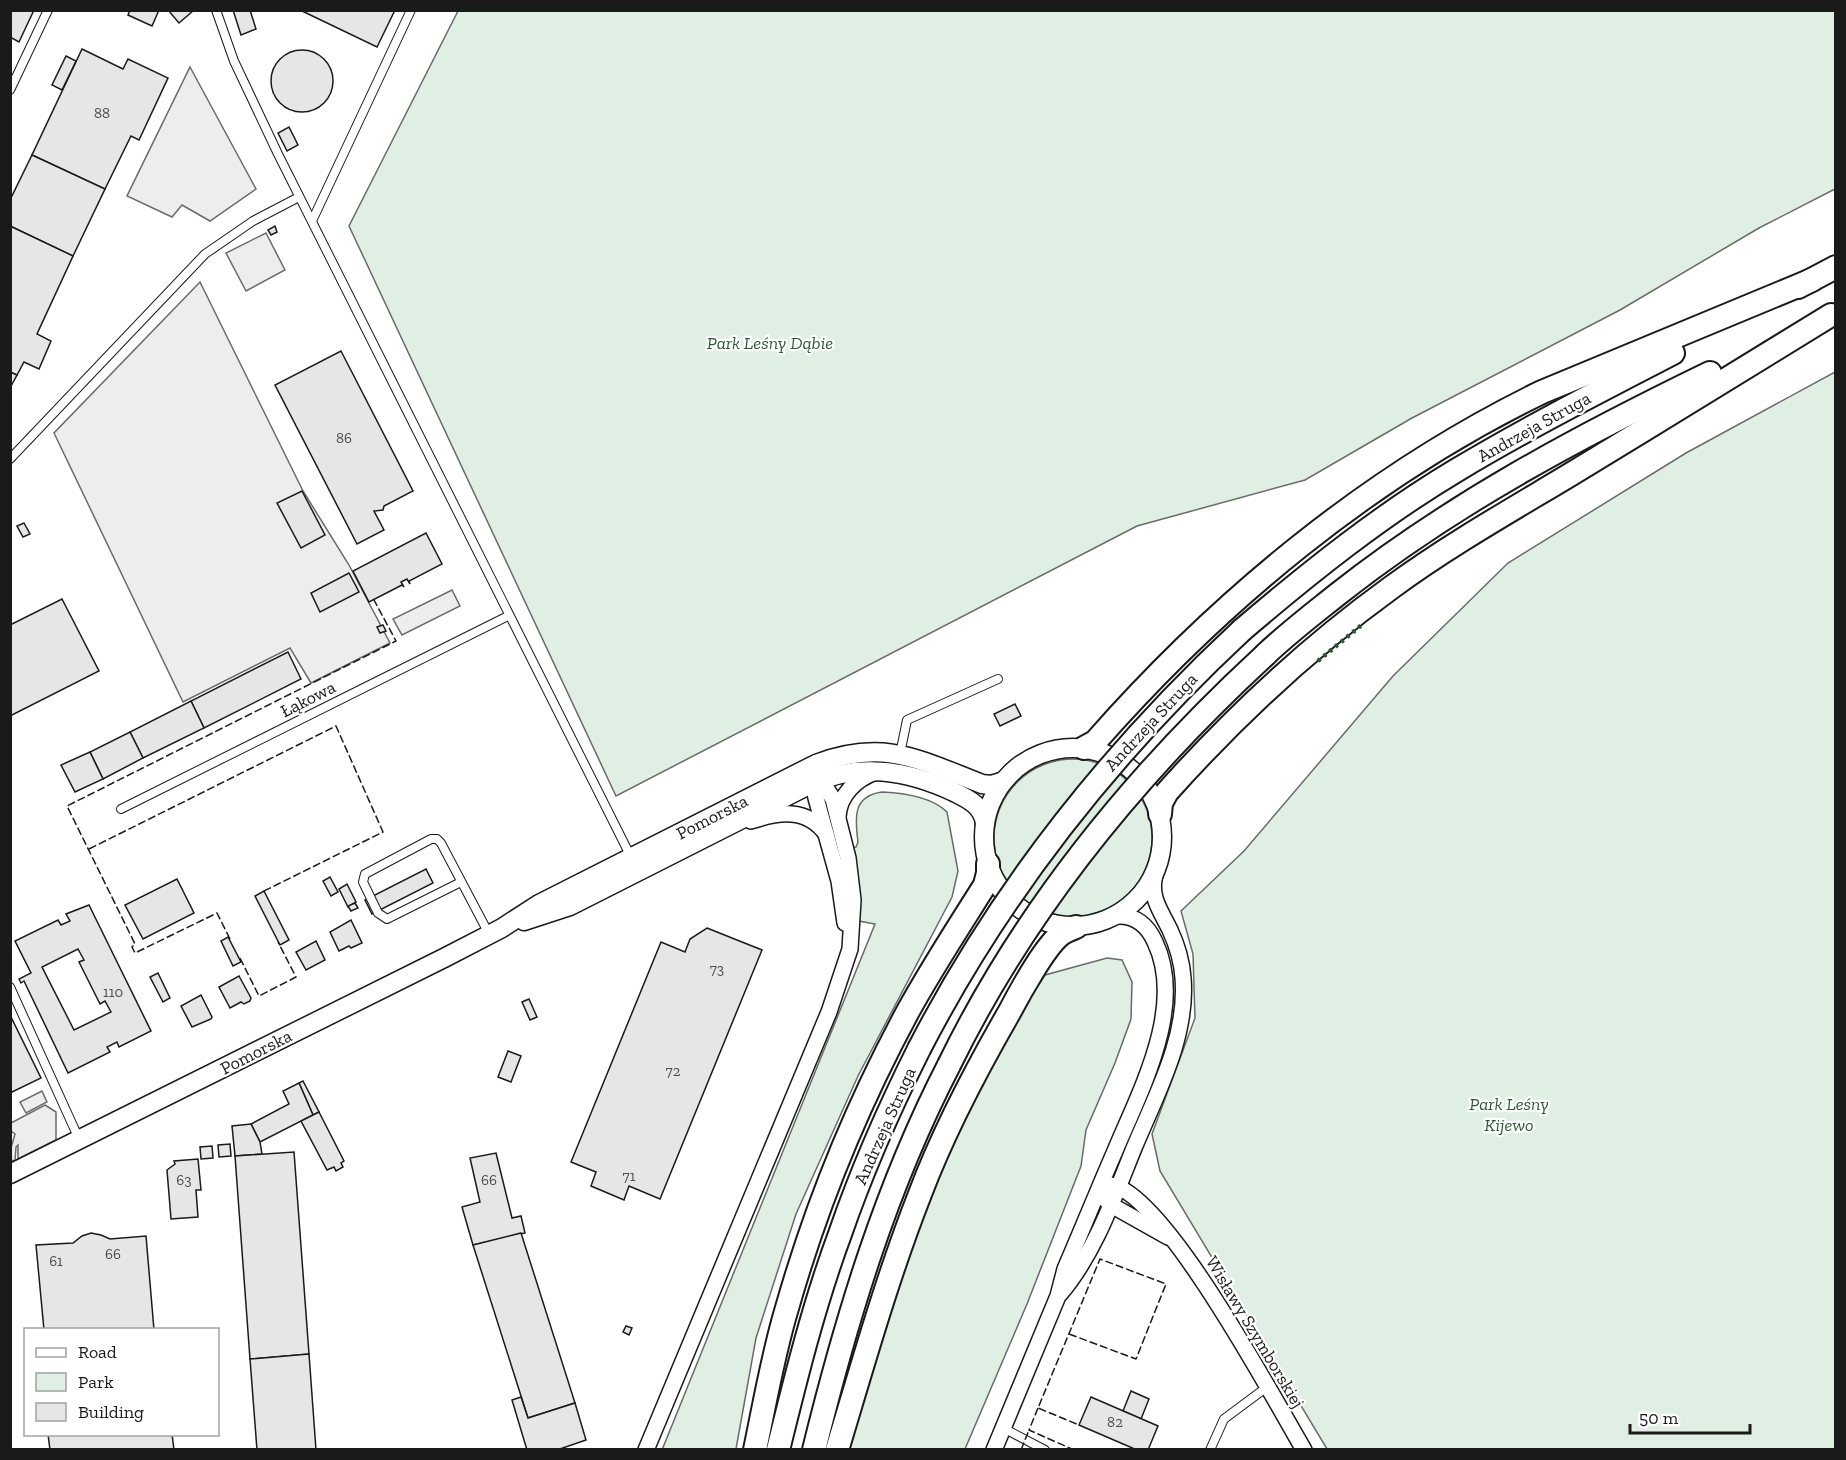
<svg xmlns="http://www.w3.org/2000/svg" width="1846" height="1460" viewBox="0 0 1846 1460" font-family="'Zilla Slab',serif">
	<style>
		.green { fill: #e0efe3; stroke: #6a6a6a; stroke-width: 1.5 }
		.parking { fill: #ededed; stroke: #6a6a6a; stroke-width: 1.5 }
		.building { fill: #e6e6e6; stroke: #1a1a1a; stroke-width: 1.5; fill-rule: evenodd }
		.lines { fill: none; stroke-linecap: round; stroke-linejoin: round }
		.service-casing { stroke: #1a1a1a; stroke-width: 10 }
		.minor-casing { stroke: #1a1a1a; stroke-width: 18 }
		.tertiary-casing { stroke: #1a1a1a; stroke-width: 21 }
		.primary-casing { stroke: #1a1a1a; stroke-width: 26 }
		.service { stroke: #fff; stroke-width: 8 }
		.minor { stroke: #fff; stroke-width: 15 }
		.tertiary { stroke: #fff; stroke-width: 18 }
		.primary { stroke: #fff; stroke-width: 22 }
		.primary-bridge-casing { stroke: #1a1a1a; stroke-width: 26; stroke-linecap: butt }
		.primary-bridge { stroke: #fff; stroke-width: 22 }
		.hedge { stroke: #2b5a34; stroke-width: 4.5; stroke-dasharray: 3 4.5; stroke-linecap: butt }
		.fence { stroke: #1a1a1a; stroke-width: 1.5; stroke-dasharray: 8 3; stroke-linecap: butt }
		.labels { text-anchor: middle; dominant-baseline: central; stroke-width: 4.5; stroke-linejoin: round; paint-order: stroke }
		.number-label { font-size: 15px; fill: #4d4d4d }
		.park-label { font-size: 18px; font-style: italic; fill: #2b5a34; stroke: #fff }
		.street-label { font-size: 18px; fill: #1a1a1a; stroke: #fff }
	</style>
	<rect width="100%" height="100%" fill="#fff"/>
	<g class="green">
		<path d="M458,11H1835V189L1759,228L1620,310L1412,418L1305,480L1137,526L616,796L349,226Z"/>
		<path d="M1835,372V1449H1327L1160,1171L1152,1134L1195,1018L1193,954L1181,911L1244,851L1393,676L1508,563L1686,453Z"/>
		<circle cx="1073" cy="838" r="79"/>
		<path d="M882,792C903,793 932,797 947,812L958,871L952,897L858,1076L796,1214L756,1338L736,1449L662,1450L875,924L859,921L850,848L856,847L858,842C855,819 852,796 882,792Z"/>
		<path d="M1107,958L1122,960L1132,982L1131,1019L1115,1063L1086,1130L1081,1166L1027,1304L965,1449L848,1450L904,1264L955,1135L1019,1014L1045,975Z"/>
	</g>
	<g class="parking">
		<path d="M190,67L256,189L210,221L182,205L172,217L127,196Z"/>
		<path d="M266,233L285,270L246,291L226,253Z"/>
		<path d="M200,282L303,491L349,565L390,643L311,683L290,648L183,702L54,433Z"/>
		<path d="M452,590L460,606L402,635L393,619Z"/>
		<path d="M42,1091L47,1102L26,1113L20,1102Z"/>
		<path d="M45,1105L56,1112V1140L18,1159V1145L16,1147L15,1161L11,1160V1148L15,1134L11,1131V1123Z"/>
	</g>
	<g class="building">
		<path d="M10,10H34L19,42L10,37Z"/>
		<path d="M130,10H159L152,26L128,15Z"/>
		<path d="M168,10H194L179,23Z"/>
		<path d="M233,10H250L256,29L241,35Z"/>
		<path d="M300,10H395L377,47Z"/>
		<path d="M82,49L123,69L128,59L168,78L139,140L131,136L105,189L32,155Z"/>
		<circle cx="302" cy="81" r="31"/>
		<path d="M66,56L76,61L62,90L52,85Z"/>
		<path d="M289,127L298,145L287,151L278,133Z"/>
		<path d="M32,155L105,189L73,256L10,226V200Z"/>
		<path d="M10,226L73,256L37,334L51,341L39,369L24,362L17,375L10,372Z"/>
		<path d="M275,226L277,232L271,235L268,230Z"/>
		<path d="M341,351L413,491L384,506L383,510L374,511L384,530L357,544L275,385Z"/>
		<path d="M10,372L17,375L10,388Z"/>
		<path d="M302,491L325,535L301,548L277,503Z"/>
		<path d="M24,523L30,534L23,537L17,526Z"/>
		<path d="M426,533L442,564L409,581L410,584L407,579L401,582L404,587L402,585L369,602L353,571Z"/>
		<path d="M349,573L359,592L320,612L311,593Z"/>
		<path d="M62,599L99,671L10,716V625Z"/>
		<path d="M383,625L386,631L380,633L377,627Z"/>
		<path d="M288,652L301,679L204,728L191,701Z"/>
		<path d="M191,701L204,728L143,758L130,732Z"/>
		<path d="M1015,704L1021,716L1000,726L994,714Z"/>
		<path d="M130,732L143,758L103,779L90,752Z"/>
		<path d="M90,752L103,779L75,792L61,765Z"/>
		<path d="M426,869L433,883L372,914L365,900Z"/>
		<path d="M330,877L338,892L331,896L323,881Z"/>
		<path d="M177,879L194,913L143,939L125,905Z"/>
		<path d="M347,884L356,902L348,907L339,889Z"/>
		<path d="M264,891L289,940L280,945L255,896Z"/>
		<path d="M355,903L358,908L351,911L348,906Z"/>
		<path d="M89,905L151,1031L119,1047L117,1042L107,1047L110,1052L68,1073L24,981L21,983L19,979L31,973L15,941L58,920L61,925L70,921L66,914ZM78,949L84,960L79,962L100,1004L105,1001L111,1012L74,1030L42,967Z"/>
		<path d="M351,920L362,943L351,948L349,946L339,951L330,932Z"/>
		<path d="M707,928L762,950L660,1199L629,1186L624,1200L591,1186L596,1172L571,1162L661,942L685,952L690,939Z"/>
		<path d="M228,937L241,962L233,966L221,941Z"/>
		<path d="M316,941L325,960L306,970L296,952Z"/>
		<path d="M158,973L170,998L163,1002L150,977Z"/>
		<path d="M239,976L251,998L250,1001L244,1004L241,1002L230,1008L219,987Z"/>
		<path d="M201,995L212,1017L211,1019L192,1027L181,1006Z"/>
		<path d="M529,999L537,1017L530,1020L522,1002Z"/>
		<path d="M10,1015L41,1078L10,1093Z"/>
		<path d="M508,1051L521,1056L511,1082L498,1077Z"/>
		<path d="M303,1081L319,1112L313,1115L299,1083Z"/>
		<path d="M299,1083L313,1115L260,1142L251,1124L289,1104L283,1091Z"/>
		<path d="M319,1112L344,1161L341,1163L343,1167L336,1171L334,1167L327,1170L301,1121Z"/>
		<path d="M251,1124L260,1142L262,1154L235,1156L232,1126Z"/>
		<path d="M230,1144L231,1156L219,1157L218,1145Z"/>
		<path d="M212,1146L213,1158L201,1159L200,1147Z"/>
		<path d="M294,1152L309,1354L250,1359L235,1156Z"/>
		<path d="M496,1153L512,1218L521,1216L525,1233L473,1245L462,1207L480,1202L470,1158Z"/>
		<path d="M198,1159L201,1190H196L198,1217L171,1219L167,1170L175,1164L174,1161Z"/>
		<path d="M91,1233L101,1235L110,1239L146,1236L154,1330H44L36,1245L73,1243L82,1236Z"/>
		<path d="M521,1233L575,1403L528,1418L473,1245Z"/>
		<path d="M626,1326L632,1328L629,1335L623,1332Z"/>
		<path d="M309,1354L316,1450H257L250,1359Z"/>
		<path d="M1131,1391L1149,1399L1141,1419L1123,1411Z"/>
		<path d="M521,1397L528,1418L575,1403L586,1440L557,1450H527L512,1400Z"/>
		<path d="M1091,1397L1158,1426L1148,1450H1137L1079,1425Z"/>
		<path d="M48,1434H172L174,1450H50Z"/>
	</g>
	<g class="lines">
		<g class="service-casing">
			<g id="service">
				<path d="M216,10L234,61L278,154L631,857"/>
				<path d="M10,90L48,10"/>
				<path d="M312,221L411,10"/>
				<path d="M10,459L205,254L253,221L299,197"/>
				<path d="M900,754L907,720L998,679"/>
				<path d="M121,809L508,616"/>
				<path d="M461,882L387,919L378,913L363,882L365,874L431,839H437L441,843L489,934"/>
				<path d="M10,987L79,1139"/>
				<path d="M1003,1428L1045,1450"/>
				<path d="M1210,1450L1224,1419L1267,1387"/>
			</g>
		</g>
		<g class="minor-casing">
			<g id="minor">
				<path d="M816,774L814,788L816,798L839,881L845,923"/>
				<path d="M838,817C839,795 856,779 876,772"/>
				<path d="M751,821C778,812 807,807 826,834"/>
				<path d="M1110,1185C1162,1189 1275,1401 1304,1450"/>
				<path d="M1104,1198L1111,1205L1168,1237"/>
				<path d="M1060,1294C1095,1253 1114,1197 1134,1148C1156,1095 1188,1037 1183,978C1182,962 1177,945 1170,930C1161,911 1149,897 1155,875"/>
				<path d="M646,1450L829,1012L850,949L853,900L848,858L833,799L825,786L811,776"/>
				<path d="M994,1450L1058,1296L1065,1269C1082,1230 1098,1190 1115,1151C1140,1091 1186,1007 1155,942C1148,926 1136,915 1117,916"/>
			</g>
		</g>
		<g class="tertiary-casing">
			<g id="tertiary">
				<circle cx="1073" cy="837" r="89"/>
				<path d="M524,921L570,906L811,784C859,762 907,770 954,792C968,799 982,805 985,823"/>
				<path d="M10,1174L446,957L502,928L539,904L816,764C884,738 920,760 982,784L991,785L1004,781"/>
			</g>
		</g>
		<g class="primary-casing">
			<g id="primary">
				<path d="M1798,287L1836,267"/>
				<path d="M1242,630C1310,572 1380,516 1457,470C1527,428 1600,391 1673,353"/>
				<path d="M1265,655C1288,633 1313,614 1338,594C1452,504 1580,436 1710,373"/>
				<path d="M1084,748L1095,742C1220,600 1371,475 1542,392L1812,280"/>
				<path d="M1160,814L1161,803L1167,792C1235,716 1309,647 1392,587C1448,546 1508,512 1568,476C1656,423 1743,369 1831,315"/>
				<path d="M755,1450C765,1402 773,1354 787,1308C816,1206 857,1106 907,1013C931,969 958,928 985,885L988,873V864"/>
				<path d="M778,1450C796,1377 814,1304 840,1234C862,1170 889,1109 919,1049"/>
				<path d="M814,1450C847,1316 886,1187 949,1065"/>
				<path d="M837,1450C863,1364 887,1278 920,1194C944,1130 976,1070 1010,1011C1020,992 1045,947 1060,935C1065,931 1071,929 1076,927"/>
			</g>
		</g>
		<use href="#service" class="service"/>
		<use href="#minor" class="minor"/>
		<use href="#tertiary" class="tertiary"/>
		<use href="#primary" class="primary"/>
		<g class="primary-bridge-casing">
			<g id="primary-bridge">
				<path d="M919,1049C1001,890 1112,751 1242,630"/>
				<path d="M949,1065C1025,909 1138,772 1265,655"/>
			</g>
		</g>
		<use href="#primary-bridge" class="primary-bridge"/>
		<path class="hedge" d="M1318,661L1364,623"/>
		<g class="fence">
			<path d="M89,849L336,726L383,832L262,892"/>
			<path d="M230,939L217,913L135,953L132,947L135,944L67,806L396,641L374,600"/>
			<path d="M240,958L259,996L296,977L278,942"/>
			<path d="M1069,1334L1136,1359L1166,1284L1100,1259L1038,1408L1079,1425"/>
			<path d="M1038,1408L1029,1430L1074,1450"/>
			<path d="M1021,1450L1029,1430"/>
		</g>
	</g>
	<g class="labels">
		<g class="number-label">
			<text x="102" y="113">88</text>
			<text x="344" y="438">86</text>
			<text x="717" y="969">73</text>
			<text x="113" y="992">110</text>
			<text x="673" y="1071">72</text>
			<text x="629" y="1176">71</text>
			<text x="184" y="1180">63</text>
			<text x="489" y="1180">66</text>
			<text x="113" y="1254">66</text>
			<text x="56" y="1261">61</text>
			<text x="1115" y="1422">82</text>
		</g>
		<g class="park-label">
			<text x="770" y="343">Park Leśny Dąbie</text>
			<text x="1509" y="1104">Park Leśny<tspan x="1509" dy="21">Kijewo</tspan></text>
		</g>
		<g class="street-label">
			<text transform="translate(1534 427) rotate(-29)">Andrzeja Struga</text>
			<text transform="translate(308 699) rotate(-27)">Łąkowa</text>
			<text transform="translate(1151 722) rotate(-47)">Andrzeja Struga</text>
			<text transform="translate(712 817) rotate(-27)">Pomorska</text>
			<text transform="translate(256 1052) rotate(-27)">Pomorska</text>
			<text transform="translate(885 1126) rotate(-66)">Andrzeja Struga</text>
			<text transform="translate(1255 1332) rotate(59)">Wisławy Szymborskiej</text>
		</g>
	</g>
	<rect width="1846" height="1460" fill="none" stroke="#1a1a1a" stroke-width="24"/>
	<rect x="24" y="1328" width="195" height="108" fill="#ffffff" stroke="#a3a3a3" stroke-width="1.5"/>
	<rect x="36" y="1348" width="30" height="9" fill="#ffffff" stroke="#a3a3a3" stroke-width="1.5"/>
	<text x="78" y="1358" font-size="18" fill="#1a1a1a">Road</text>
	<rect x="36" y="1373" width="30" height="18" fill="#e0efe3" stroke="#a3a3a3" stroke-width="1.5"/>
	<text x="78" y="1388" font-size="18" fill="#1a1a1a">Park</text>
	<rect x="36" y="1403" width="30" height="18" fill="#e6e6e6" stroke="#a3a3a3" stroke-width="1.5"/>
	<text x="78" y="1418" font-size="18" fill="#1a1a1a">Building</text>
	<path d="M1630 1424v9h120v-9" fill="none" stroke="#1a1a1a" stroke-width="3"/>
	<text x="1639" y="1424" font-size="18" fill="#1a1a1a" stroke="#ffffff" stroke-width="4.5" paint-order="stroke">50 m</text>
</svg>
